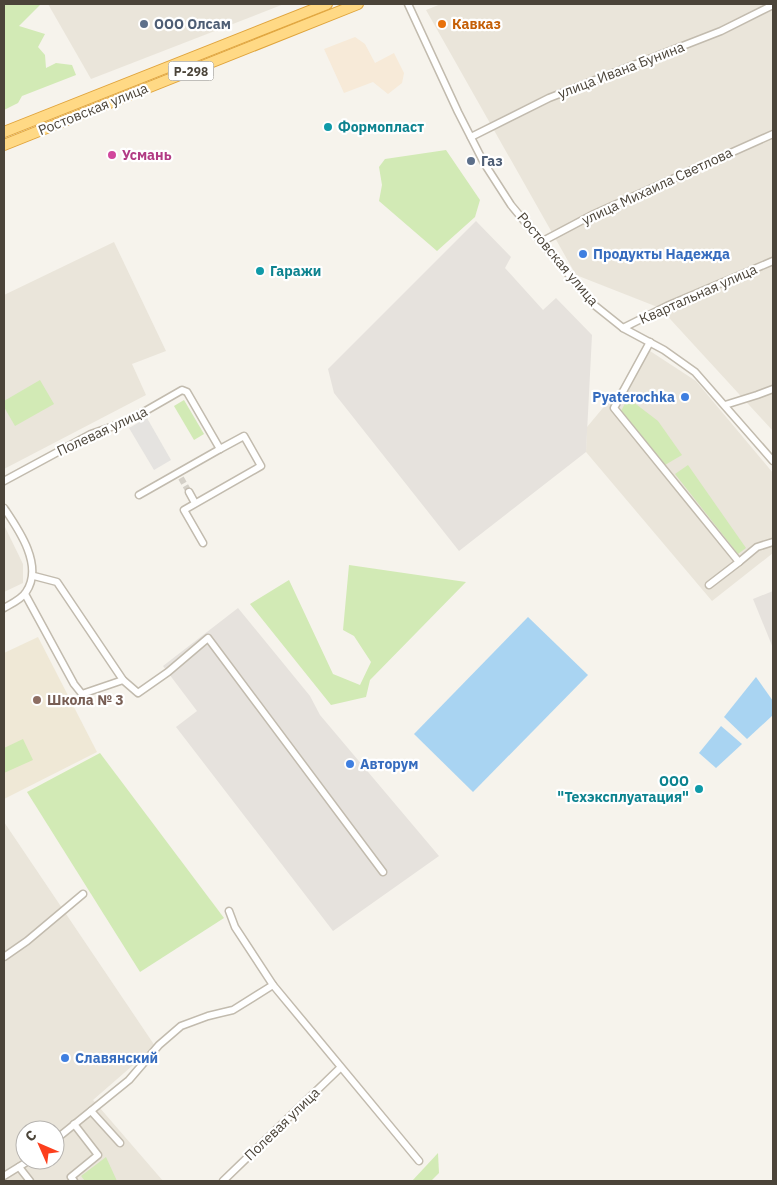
<svg xmlns="http://www.w3.org/2000/svg" width="777" height="1185" viewBox="0 0 777 1185" font-family="'IBM Plex Sans',sans-serif">
	<style>
		.residential { fill: #eae5da; fill-rule: evenodd }
		.commercial { fill: #f7ead8 }
		.industrial { fill: #e6e2dd }
		.education { fill: #efe8d6 }
		.green { fill: #d2eab5 }
		.parking { fill: #e5e3e0 }
		.water { fill: #a9d4f2 }
		.lines { fill: none; stroke-linecap: round; stroke-linejoin: round }
		.minor-tunnel { stroke: #d4d0c8; stroke-width: 6; stroke-dasharray: 6 3; stroke-linecap: butt }
		.minor-casing { stroke: #c2bbae; stroke-width: 9 }
		.trunk-casing { stroke: #e0a43c; stroke-width: 12 }
		.minor { stroke: #fff; stroke-width: 6 }
		.trunk { stroke: #ffd985; stroke-width: 10 }
		.service-dot { fill: #5c6f8a; stroke: #fff; stroke-width: 2 }
		.food-dot { fill: #e8710a; stroke: #fff; stroke-width: 2 }
		.culture-dot { fill: #0f9aa8; stroke: #fff; stroke-width: 2 }
		.hotel-dot { fill: #d1479c; stroke: #fff; stroke-width: 2 }
		.shop-dot { fill: #3f7fe0; stroke: #fff; stroke-width: 2 }
		.education-dot { fill: #8d6e63; stroke: #fff; stroke-width: 2 }
		.labels { text-anchor: middle; dominant-baseline: central; stroke-width: 4.5; stroke-linejoin: round; paint-order: stroke }
		.shield { fill: #fff; stroke: #817c74; stroke-width: 1 }
		.shield-label { font-size: 12px; font-weight: bold; fill: #4b4439 }
		.service-label { font-size: 14px; font-weight: bold; fill: #4e5e75; stroke: #fff; text-anchor: start }
		.food-label { font-size: 14px; font-weight: bold; fill: #c56008; stroke: #fff; text-anchor: start }
		.street-label { font-size: 14px; fill: #4b4439; stroke: #fff }
		.culture-label { font-size: 14px; font-weight: bold; fill: #0d838f; stroke: #fff; text-anchor: start }
		.hotel-label { font-size: 14px; font-weight: bold; fill: #b23c85; stroke: #fff; text-anchor: start }
		.shop-label { font-size: 14px; font-weight: bold; fill: #366cbe; stroke: #fff; text-anchor: start }
		.education-label { font-size: 14px; font-weight: bold; fill: #785e54; stroke: #fff; text-anchor: start }
	</style>
	<rect width="100%" height="100%" fill="#f6f3ec"/>
	<g class="residential">
		<path d="M48,4H284L91,79Z"/>
		<path d="M441,4H773V431L660,308L576,275L426,10Z"/>
		<path d="M114,242L166,351L132,364L146,395L4,469V295Z"/>
		<path d="M650,351L696,381L773,473V553L712,601L586,452L587,427L622,385L639,355L644,357Z"/>
		<path d="M4,525L23,564V583L4,592Z"/>
		<path d="M4,822L155,1046L93,1100L163,1181H4ZM25,1130H55V1160H25Z"/>
	</g>
	<path class="commercial" d="M355,37L365,44L375,63L394,53L404,73L402,83L388,94L373,82L344,93L324,49Z"/>
	<g class="industrial">
		<path d="M476,221L511,257L505,268L543,310L556,298L592,335L586,452L459,551L334,393L328,369Z"/>
		<path d="M773,591V648L753,599Z"/>
		<path d="M238,608L310,696L320,715L439,856L333,931L176,727L197,711L163,666Z"/>
	</g>
	<path class="education" d="M38,637L97,752L4,799V653Z"/>
	<g class="green">
		<path d="M4,4H41L19,26L45,34L38,47L45,55L46,68L56,63L72,65L76,75L22,96L18,103L4,110Z"/>
		<path d="M446,150L480,200L475,217L437,251L379,201L382,185L379,167L385,159Z"/>
		<path d="M40,380L54,404L15,426L4,407V401Z"/>
		<path d="M628,398L658,421L682,455L665,465L621,411Z"/>
		<path d="M184,400L204,434L194,440L174,406Z"/>
		<path d="M688,465L746,548L738,554L675,474Z"/>
		<path d="M349,565L466,582L370,680L366,697L331,705L250,604L289,580L333,674L360,685L371,662L354,636L343,630Z"/>
		<path d="M23,739L33,760L4,773V748Z"/>
		<path d="M100,753L224,918L140,972L27,792Z"/>
		<path d="M438,1153L439,1173L431,1181H412Z"/>
		<path d="M106,1157L117,1181H85L81,1176Z"/>
	</g>
	<path class="parking" d="M147,418L171,460L154,470L129,428Z"/>
	<g class="water">
		<path d="M528,617L588,675L473,792L414,734Z"/>
		<path d="M756,677L773,701V715L747,739L724,717Z"/>
		<path d="M721,726L742,744L716,768L699,753Z"/>
	</g>
	<g class="lines">
		<path class="minor-tunnel" d="M181,478L189,492"/>
		<g class="minor-casing">
			<g id="minor">
				<path d="M408,4L458,112L484,163L511,205L593,304L623,328L664,350L695,372L773,461"/>
				<path d="M471,137L549,98L721,31L773,5"/>
				<path d="M543,241L594,214L773,134"/>
				<path d="M623,328L667,306L773,261"/>
				<path d="M650,342L614,408L739,562L757,547L773,542"/>
				<path d="M725,405L757,395L773,389"/>
				<path d="M4,481L91,434L128,421L182,390L187,392L220,449L244,436L261,466L184,510L203,543"/>
				<path d="M189,492L195,503"/>
				<path d="M139,495L220,449"/>
				<path d="M4,508C19,530 44,566 26,592C22,599 11,604 4,608"/>
				<path d="M34,576L57,582L123,680L138,693L168,672L208,638L383,872"/>
				<path d="M709,585L739,562"/>
				<path d="M25,594L74,684L82,694L123,680"/>
				<path d="M229,911L235,927L273,985L419,1161"/>
				<path d="M4,957L27,941L83,894"/>
				<path d="M91,1111L120,1143"/>
				<path d="M55,1140L129,1080L159,1045L181,1026L208,1016L233,1010L273,985"/>
				<path d="M19,1167L30,1181"/>
				<path d="M4,1176L30,1160"/>
				<path d="M74,1181L71,1177L98,1155L74,1124"/>
				<path d="M223,1181L340,1068"/>
			</g>
		</g>
		<g class="trunk-casing">
			<g id="trunk">
				<path d="M4,132L327,4"/>
				<path d="M4,145L358,4"/>
			</g>
		</g>
		<use href="#minor" class="minor"/>
		<use href="#trunk" class="trunk"/>
	</g>
	<g class="service-dot">
		<circle cx="144" cy="24" r="5"/>
		<circle cx="471" cy="161" r="5"/>
	</g>
	<circle class="food-dot" cx="442" cy="24" r="5"/>
	<g class="culture-dot">
		<circle cx="328" cy="127" r="5"/>
		<circle cx="260" cy="271" r="5"/>
		<circle cx="699" cy="789" r="5"/>
	</g>
	<circle class="hotel-dot" cx="112" cy="155" r="5"/>
	<g class="shop-dot">
		<circle cx="583" cy="254" r="5"/>
		<circle cx="685" cy="397" r="5"/>
		<circle cx="350" cy="764" r="5"/>
		<circle cx="65" cy="1058" r="5"/>
	</g>
	<circle class="education-dot" cx="37" cy="700" r="5"/>
	<g class="labels">
		<rect class="shield" x="168.5" y="61.5" width="45" height="19" rx="4"/>
		<g class="shield-label">
			<text x="191" y="71">Р-298</text>
		</g>
		<g class="service-label">
			<text x="154" y="24">ООО Олсам</text>
			<text x="481" y="161">Газ</text>
		</g>
		<g class="food-label">
			<text x="452" y="24">Кавказ</text>
		</g>
		<g class="street-label">
			<text transform="translate(621 70) rotate(-21)">улица Ивана Бунина</text>
			<text transform="translate(93 109) rotate(-22)">Ростовская улица</text>
			<text transform="translate(657 186) rotate(-25)">улица Михаила Светлова</text>
			<text transform="translate(558 259) rotate(50)">Ростовская улица</text>
			<text transform="translate(698 294) rotate(-24)">Квартальная улица</text>
			<text transform="translate(102 431) rotate(-25)">Полевая улица</text>
			<text transform="translate(282 1124) rotate(-44)">Полевая улица</text>
		</g>
		<g class="culture-label">
			<text x="338" y="127">Формопласт</text>
			<text x="270" y="271">Гаражи</text>
			<text x="689" y="781" text-anchor="end">ООО<tspan x="689" dy="16">"Техэксплуатация"</tspan></text>
		</g>
		<g class="hotel-label">
			<text x="122" y="155">Усмань</text>
		</g>
		<g class="shop-label">
			<text x="593" y="254">Продукты Надежда</text>
			<text x="675" y="397" text-anchor="end">Pyaterochka</text>
			<text x="360" y="764">Авторум</text>
			<text x="75" y="1058">Славянский</text>
		</g>
		<g class="education-label">
			<text x="47" y="700">Школа № 3</text>
		</g>
	</g>
	<rect width="777" height="1185" fill="none" stroke="#4b4439" stroke-width="10"/>
	<g transform="translate(40 1145) rotate(315)"><circle r="24" fill="#ffffff" stroke="#b7b4b0"/>
	<path d="M0-4L9 19L0 12L-9 19Z" fill="#fc3f1d"/>
	<text y="-8" font-size="14" font-weight="bold" text-anchor="middle" fill="#4b4439">С</text>
	</g>
</svg>
